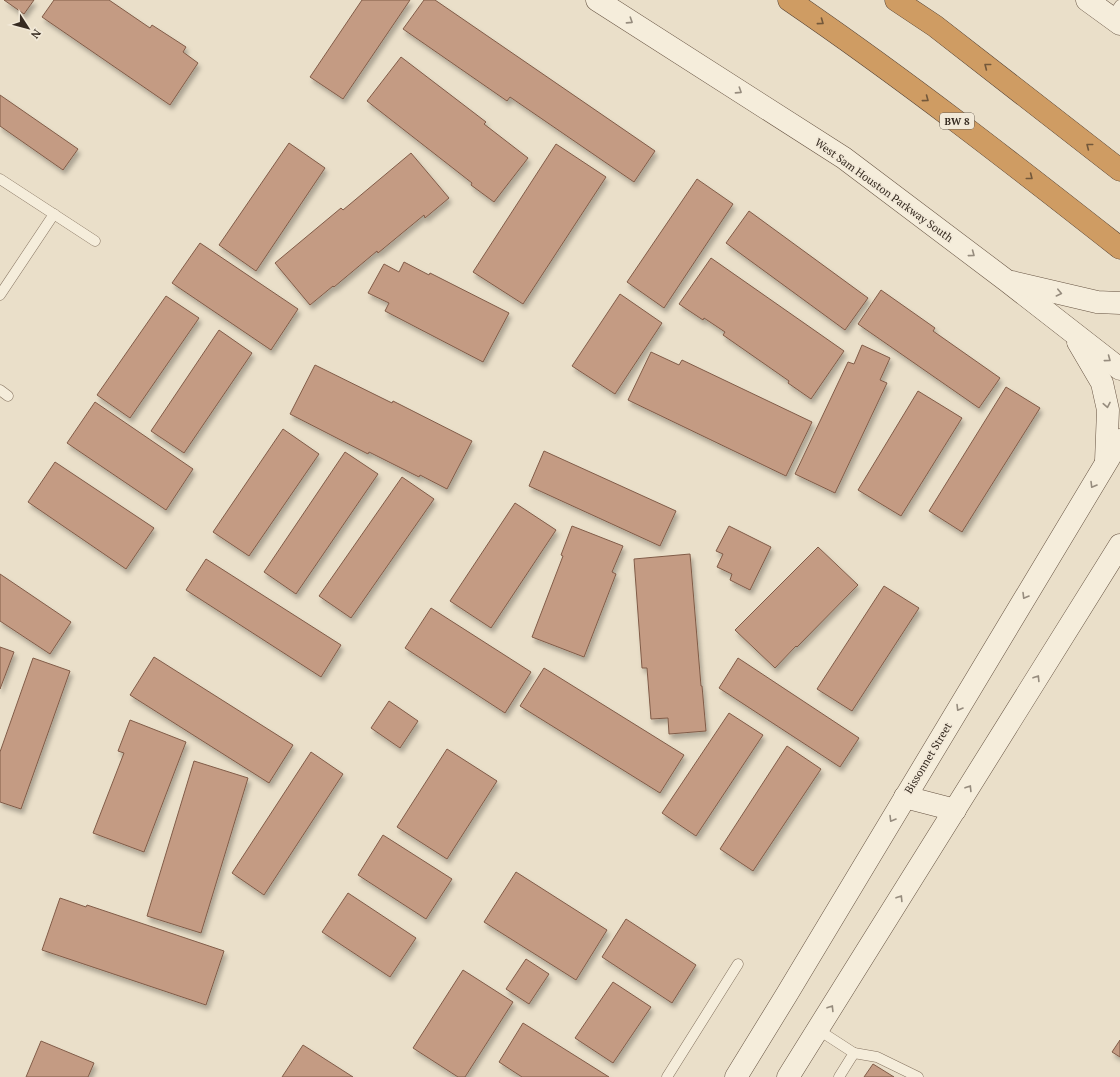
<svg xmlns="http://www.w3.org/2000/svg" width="1120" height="1077" viewBox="0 0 1120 1077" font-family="'PT Serif',serif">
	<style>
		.building { fill: #c49b83; stroke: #815c48; filter: url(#shadow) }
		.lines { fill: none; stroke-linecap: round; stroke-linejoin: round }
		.service-casing { stroke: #84725f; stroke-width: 11 }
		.secondary-casing { stroke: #665342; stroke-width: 23 }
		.motorway-casing { stroke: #534033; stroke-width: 23 }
		.service { stroke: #f5eddb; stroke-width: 10 }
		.secondary { stroke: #f5eddb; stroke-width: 22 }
		.motorway { stroke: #cf9c63; stroke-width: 22 }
		.oneway { stroke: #968c7e }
		.oneway2 { stroke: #73583b }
		.labels { text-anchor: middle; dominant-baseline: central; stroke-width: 3.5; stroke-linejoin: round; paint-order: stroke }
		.shield { fill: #f2e9d8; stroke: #6e6458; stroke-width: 1 }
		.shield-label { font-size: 10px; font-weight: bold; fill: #362b21 }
		.street-label { font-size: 11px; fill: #362b21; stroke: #f2e9d8 }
	</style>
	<defs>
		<filter id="shadow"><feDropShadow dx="2.5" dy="4.5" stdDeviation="2" flood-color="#0004"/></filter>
	</defs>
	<rect width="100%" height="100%" fill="#eadfc9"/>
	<g class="building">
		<path d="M4,0H34L24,14Z"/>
		<path d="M54,0H109L150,28L152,25L186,47L183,52L198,63L170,105L42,17Z"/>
		<path d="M362,0H410L343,99L310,77Z"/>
		<path d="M424,0H435L655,151L634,182L510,97L507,101L403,29Z"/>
		<path d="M401,57L486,122L484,124L528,158L494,202L471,185L472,183L367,101Z"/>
		<path d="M0,95L78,149L63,170L0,126Z"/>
		<path d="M289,143L325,168L256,271L219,245Z"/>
		<path d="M556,144L606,177L523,304L473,272Z"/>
		<path d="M411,153L449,198L425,218L424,215L378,253L377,251L334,287L333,286L310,305L275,263L341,208L343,210Z"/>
		<path d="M697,179L733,204L664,308L627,282Z"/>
		<path d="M749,211L868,298L845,330L726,243Z"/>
		<path d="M200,243L298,309L271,350L172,283Z"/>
		<path d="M711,258L844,351L811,399L788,383L789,381L723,335L725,332L704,318L703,320L679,304Z"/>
		<path d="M404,262L429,275L430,273L509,313L483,362L385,311L389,303L368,293L384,264L399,272Z"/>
		<path d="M881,290L935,328L933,331L1000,378L979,408L858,324Z"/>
		<path d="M620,294L662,323L615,394L572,366Z"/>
		<path d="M166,296L199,318L130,418L97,395Z"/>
		<path d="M219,330L252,353L184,453L151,431Z"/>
		<path d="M862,345L890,358L880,380L887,383L835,493L795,474L848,362L854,364Z"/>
		<path d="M651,352L679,365L682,360L812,422L786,476L628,400Z"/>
		<path d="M315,365L392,403L393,401L472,441L447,489L420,475L419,477L369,452L368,454L290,414Z"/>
		<path d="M1006,387L1040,408L962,532L929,511Z"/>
		<path d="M918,391L962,418L901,516L858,490Z"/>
		<path d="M95,402L193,469L166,510L67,443Z"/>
		<path d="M283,429L319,454L249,556L213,532Z"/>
		<path d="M544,451L676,511L660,546L529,486Z"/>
		<path d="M345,452L378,474L296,594L264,572Z"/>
		<path d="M55,462L154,528L126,569L28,502Z"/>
		<path d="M402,477L434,499L351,618L319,596Z"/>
		<path d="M515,503L556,530L491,628L450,601Z"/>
		<path d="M572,526L623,546L612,572L616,574L584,657L532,637L563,556L561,555Z"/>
		<path d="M729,526L771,547L750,590L730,580L732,574L717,567L723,554L716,551Z"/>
		<path d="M818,547L858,585L797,647L796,646L775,668L735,630Z"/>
		<path d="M690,554L701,686H702L706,731L669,734L668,718L651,719L647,668H642L634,559Z"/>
		<path d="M206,559L341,645L321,677L186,590Z"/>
		<path d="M0,574L71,622L50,654L0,621Z"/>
		<path d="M884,586L919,608L852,711L817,689Z"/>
		<path d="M431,608L531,672L505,713L405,648Z"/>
		<path d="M0,647L14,652L0,689Z"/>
		<path d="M154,657L293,745L269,783L130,695Z"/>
		<path d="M33,658L70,671L21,809L0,802V752Z"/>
		<path d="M738,658L859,738L840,767L719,688Z"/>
		<path d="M544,668L684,755L660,793L520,706Z"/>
		<path d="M389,701L418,721L400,748L371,728Z"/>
		<path d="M729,713L763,735L696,836L662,813Z"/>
		<path d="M130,720L186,742L144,852L93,833L124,753L118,751Z"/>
		<path d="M787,746L821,769L753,871L720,849Z"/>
		<path d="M447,749L497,781L447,859L397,827Z"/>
		<path d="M311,752L343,774L264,895L232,873Z"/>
		<path d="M194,761L248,778L201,933L147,916Z"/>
		<path d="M383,835L452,879L426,919L358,875Z"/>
		<path d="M516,872L607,930L576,980L484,922Z"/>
		<path d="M348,893L416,938L390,977L322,932Z"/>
		<path d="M60,898L86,907L87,905L224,951L206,1005L42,950Z"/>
		<path d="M626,919L696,965L672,1003L602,957Z"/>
		<path d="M526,959L549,974L529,1004L506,989Z"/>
		<path d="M463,970L513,1002L465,1077H458L413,1048Z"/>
		<path d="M613,982L651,1007L613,1063L575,1038Z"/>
		<path d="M523,1023L609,1077H522L499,1062Z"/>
		<path d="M1120,1040V1057L1112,1052Z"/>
		<path d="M41,1041L94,1063L88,1077H26Z"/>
		<path d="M303,1045L353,1077H282Z"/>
		<path d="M873,1064L894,1077H864Z"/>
	</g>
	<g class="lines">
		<g class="service-casing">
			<g id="service">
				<path d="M1111,18L1120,5"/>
				<path d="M0,179L95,241"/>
				<path d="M0,295L54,214"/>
				<path d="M0,390L8,396"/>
				<path d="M817,1029L854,1053L839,1077"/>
				<path d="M854,1053L877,1057L918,1077"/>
				<path d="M667,1077L738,964"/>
			</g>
		</g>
		<g class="secondary-casing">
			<g id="secondary">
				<path d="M597,0L844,158L1007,281L1120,369"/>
				<path d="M1087,0L1120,24"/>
				<path d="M1012,282L1097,302L1120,303"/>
				<path d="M1078,342L1102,383L1108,410L1106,461"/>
				<path d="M905,797L955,810"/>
				<path d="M736,1077L787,994L1120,440"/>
				<path d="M788,1077L1120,545"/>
			</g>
		</g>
		<g class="motorway-casing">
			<g id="motorway">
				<path d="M789,0C903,78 1012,163 1120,248"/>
				<path d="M896,0L935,26L1120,170"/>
			</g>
		</g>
		<use href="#service" class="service"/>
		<use href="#secondary" class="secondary"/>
		<use href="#motorway" class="motorway"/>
	</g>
	<defs><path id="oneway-chevron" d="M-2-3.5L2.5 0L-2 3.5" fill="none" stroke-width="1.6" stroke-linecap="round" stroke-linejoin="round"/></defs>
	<g class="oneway">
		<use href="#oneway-chevron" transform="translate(630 21) rotate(33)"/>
		<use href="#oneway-chevron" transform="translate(739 91) rotate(33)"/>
		<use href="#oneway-chevron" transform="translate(972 254) rotate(37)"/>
		<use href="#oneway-chevron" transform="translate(1059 293) rotate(13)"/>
		<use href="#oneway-chevron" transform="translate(1108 359) rotate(37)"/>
		<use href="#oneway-chevron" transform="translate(1107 405) rotate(79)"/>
		<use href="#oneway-chevron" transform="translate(1093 485) rotate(121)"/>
		<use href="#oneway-chevron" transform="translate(1025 596) rotate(121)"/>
		<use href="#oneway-chevron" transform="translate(1037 678) rotate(-58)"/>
		<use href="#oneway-chevron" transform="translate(959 708) rotate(121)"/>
		<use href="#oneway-chevron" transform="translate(969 788) rotate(-58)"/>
		<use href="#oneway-chevron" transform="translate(892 819) rotate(121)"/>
		<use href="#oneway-chevron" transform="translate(900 898) rotate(-58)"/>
		<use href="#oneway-chevron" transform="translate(831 1008) rotate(-58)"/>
	</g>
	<g class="oneway2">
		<use href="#oneway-chevron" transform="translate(821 22) rotate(36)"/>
		<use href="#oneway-chevron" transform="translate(987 66) rotate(-142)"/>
		<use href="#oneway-chevron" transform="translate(926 99) rotate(37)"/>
		<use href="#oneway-chevron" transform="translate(1089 146) rotate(-142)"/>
		<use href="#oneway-chevron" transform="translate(1030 177) rotate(38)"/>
	</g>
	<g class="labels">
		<rect class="shield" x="940" y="113" width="34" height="16" rx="3"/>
		<g class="shield-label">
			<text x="957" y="121">BW 8</text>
		</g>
		<g class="street-label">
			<text transform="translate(884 190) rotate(36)">West Sam Houston Parkway South</text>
			<text transform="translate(928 758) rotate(-59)">Bissonnet Street</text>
		</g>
	</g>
	<g transform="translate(28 28) rotate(126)" stroke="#f2e9d8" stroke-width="3" paint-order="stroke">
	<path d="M0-3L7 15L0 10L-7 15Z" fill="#362b21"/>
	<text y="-6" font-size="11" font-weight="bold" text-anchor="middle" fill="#362b21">N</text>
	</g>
</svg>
